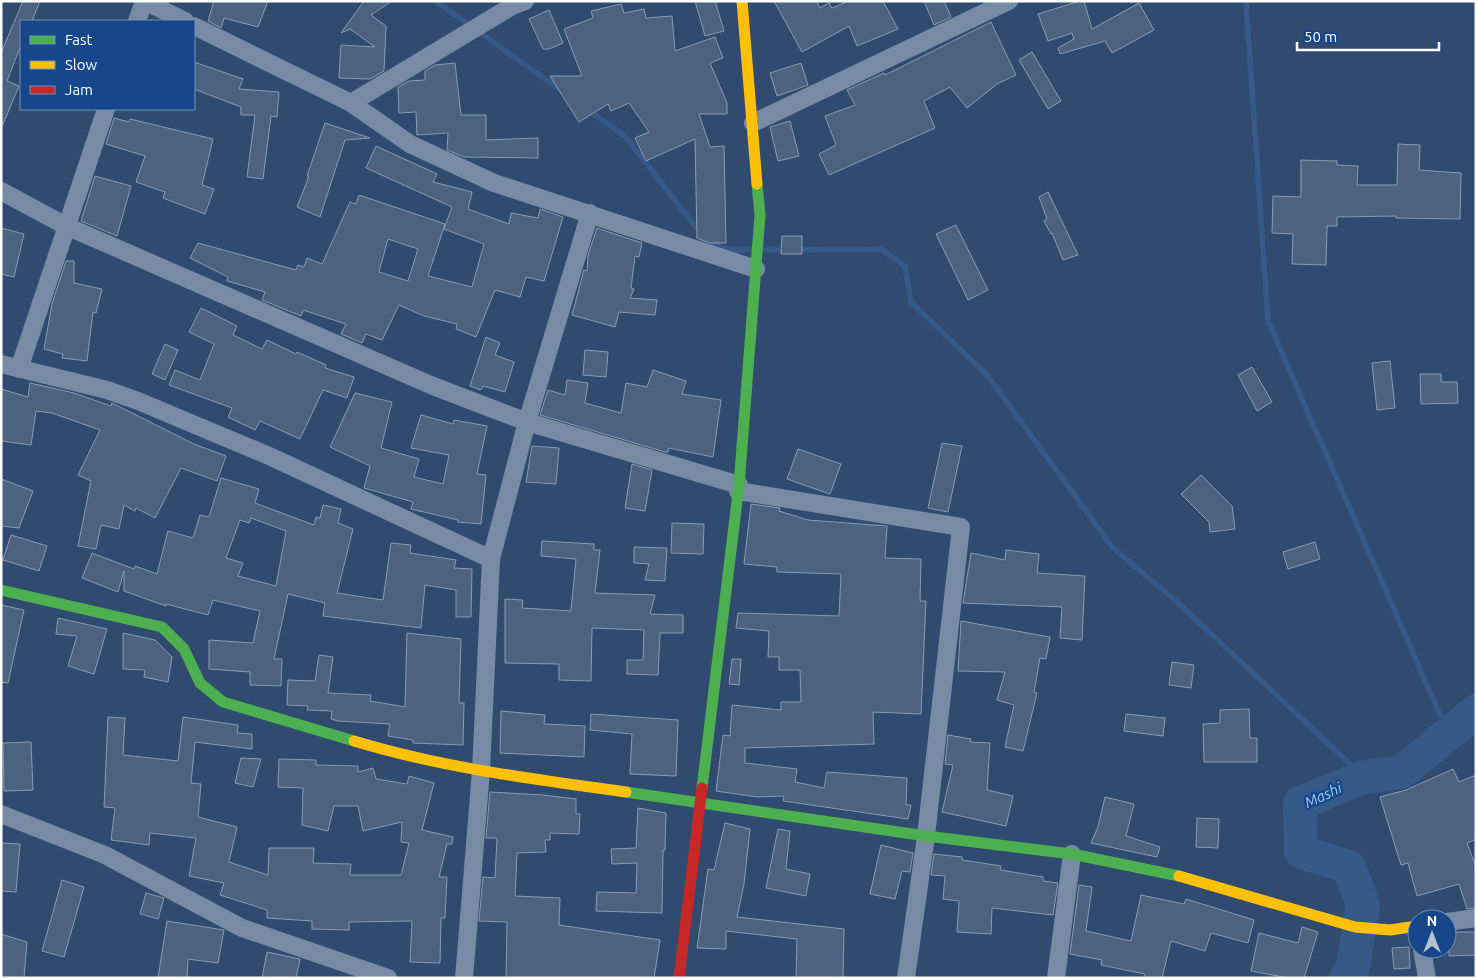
<svg xmlns="http://www.w3.org/2000/svg" width="1477" height="979" viewBox="0 0 1477 979" font-family="Ubuntu,sans-serif">
	<style>
		.lines { fill: none; stroke-linecap: round; stroke-linejoin: round }
		.stream { stroke: #355989; stroke-width: 5.5 }
		.river { stroke: #355989; stroke-width: 34 }
		.building { fill: #4c6280; stroke: #8b9cb2; fill-rule: evenodd }
		.street { stroke: #778ba4; stroke-width: 18 }
		.fast { stroke: #4caf50; stroke-width: 11 }
		.slow { stroke: #ffc107; stroke-width: 11 }
		.jam { stroke: #c62828; stroke-width: 11 }
		.labels { text-anchor: middle; dominant-baseline: central; stroke-width: 4.5; stroke-linejoin: round; paint-order: stroke }
		.water-label { font-size: 15px; font-style: italic; fill: #a8cbf7; stroke: #15478a }
	</style>
	<rect width="100%" height="100%" fill="#304b6f"/>
	<g class="lines">
		<g class="stream">
			<path d="M436,1L563,92"/>
			<path d="M1246,1L1268,321L1448,733"/>
			<path d="M588,110L625,136L709,244L732,250H752"/>
			<path d="M764,250L881,249L905,266L911,302L987,375L1113,548L1175,600L1364,777"/>
		</g>
		<path class="river" d="M1346,978L1352,971L1363,905L1349,867L1301,852L1300,803L1364,777L1402,772L1476,711"/>
	</g>
	<g class="building">
		<path d="M23,1H40L32,21H21V45L7,81L19,86L1,129V53Z"/>
		<path d="M214,1H268L258,27L224,18L221,28L208,21Z"/>
		<path d="M364,1H392L371,15L386,26L384,71L370,79L339,78L341,45L375,47L350,29L341,33Z"/>
		<path d="M695,1H715L724,31L705,36Z"/>
		<path d="M774,1H816L820,8L829,3L832,8L849,1H883L898,29L857,46L849,26L802,52Z"/>
		<path d="M924,1H944L951,17L934,25Z"/>
		<path d="M1080,1H1084L1092,29L1139,3L1154,30L1112,53L1105,41L1060,54L1058,48L1074,39L1072,33L1048,41L1038,14Z"/>
		<path d="M621,4L624,13L644,9L646,18L672,16L675,51L715,37L723,58L710,63L727,103V114H699L710,147L724,146L726,243H710L697,238L695,139L646,161L635,138L649,132L629,103L611,111L608,104L579,122L550,76H582L564,29L593,18L591,11Z"/>
		<path d="M549,10L563,43L549,49H543L529,19Z"/>
		<path d="M991,22L1016,75L997,84L967,108L950,87L924,101L935,128L829,175L819,154L836,145L825,116L855,105L847,90L884,73L885,75Z"/>
		<path d="M1032,52L1061,101L1048,109L1019,60Z"/>
		<path d="M194,62L243,79L239,89L279,92L277,117L271,116L263,179L247,177L255,115H241V107L194,89Z"/>
		<path d="M455,63L461,115H486V140L538,138V158L464,157L447,150L448,133L417,135L416,112L399,113L398,87L409,81L425,80V71L435,65Z"/>
		<path d="M801,63L808,85L777,96L770,73Z"/>
		<path d="M114,118L129,122L130,119L213,139L202,185L214,189L205,214L163,198L165,192L136,182L145,156L106,144Z"/>
		<path d="M790,121L799,156L778,161L770,127Z"/>
		<path d="M325,123L370,138L345,140L320,217L297,207L309,176H307Z"/>
		<path d="M1398,144L1420,145L1419,170L1461,173L1460,219L1396,218V216L1337,217V226H1327L1326,265L1292,264L1293,234L1272,233L1273,196L1301,197V160L1337,161V165L1358,166L1357,185H1397Z"/>
		<path d="M376,146L437,174L433,182L472,192L468,209L509,224L511,213L538,218L540,209L563,217L544,281L526,277L520,297L495,290L476,337L456,329L457,324L424,316L399,305L382,340L366,334L362,343L341,334L346,324L303,310L301,316L291,312L262,300L265,292L227,281L228,277L190,258L198,243L296,270L298,265L304,267L307,258L322,264L350,202L356,204L359,195L445,224L428,276L472,287L484,244L444,229L452,207L366,168ZM388,239L418,249L408,281L379,272Z"/>
		<path d="M95,176L131,186L117,236L81,221Z"/>
		<path d="M1048,192L1078,255L1063,260L1052,233L1051,234L1044,221L1047,219L1039,197Z"/>
		<path d="M956,225L988,290L968,300L936,234Z"/>
		<path d="M1,228L24,234L14,277L1,274Z"/>
		<path d="M597,228L642,243L639,257L635,256L631,288L634,289L630,298L657,300L655,315L619,312L615,327L572,315L584,270L587,271L588,255Z"/>
		<path d="M782,236H802V254H781Z"/>
		<path d="M66,261H74V283L102,289L96,313L93,312L87,361L62,358L63,354L44,349L52,304Z"/>
		<path d="M201,308L237,326L233,335L262,349L267,340L296,354L297,352L326,365L325,368L354,377L347,398L323,390L300,439L260,421L255,430L228,417L232,408L169,385L175,370L200,380L214,344L189,332Z"/>
		<path d="M486,337L500,343L495,355L514,362L505,392L483,386L481,390L470,386Z"/>
		<path d="M165,344L178,350L165,380L152,374Z"/>
		<path d="M585,350L608,352L606,377L583,375Z"/>
		<path d="M1390,361L1395,408L1377,410L1372,363Z"/>
		<path d="M1252,367L1272,402L1257,411L1238,375Z"/>
		<path d="M653,370L686,381L682,394L721,400L713,457L669,448L668,452H665L540,415L548,390L565,395L567,380L588,383L585,403L621,413L626,383L647,387Z"/>
		<path d="M1420,374H1441V382H1457L1458,403L1421,404Z"/>
		<path d="M30,383L74,393L111,406L112,403L194,444L226,456L217,481L181,468L155,518L136,508L135,511L124,505L119,529L101,525L96,549L78,546L91,481L78,475L100,430L52,413L36,411L31,445L1,441V389L28,397Z"/>
		<path d="M355,393L392,402L381,448L419,459L414,477L443,484L449,455L411,448L421,415L453,424L454,420L487,426L477,474L486,475L481,524L458,522V520L411,509L413,502L364,488L370,466L330,447Z"/>
		<path d="M942,443L962,446L948,512L928,508Z"/>
		<path d="M532,446L559,448L556,484L526,482Z"/>
		<path d="M798,449L841,464L830,494L787,479Z"/>
		<path d="M632,464L652,470L645,511L625,508Z"/>
		<path d="M1201,475L1232,506L1235,529L1210,532L1209,522L1181,494Z"/>
		<path d="M221,478L259,489L255,503L314,525L316,517L320,518L323,505L341,509L338,523L353,529L337,593L383,600L391,543L411,545L410,553L456,560L454,568L472,569L471,617H456V590L425,585L421,628L323,616L325,603L288,594L274,659H282L281,686L250,685V672L209,669V640L253,643L260,611L213,600L208,615L166,604V606L124,591V571L118,592L82,578L92,553L134,569L135,566L157,574L168,531L193,538L200,515L209,517ZM251,518L286,531L276,586L238,576L243,563L226,558L240,520L249,523Z"/>
		<path d="M1,479L33,491L19,528L1,526Z"/>
		<path d="M751,504L780,508L779,511L808,520L887,526L885,558L921,559L920,601H926L921,714L873,712L874,744L745,748V763L797,769L795,782L824,788L827,772L907,778L906,805H911L908,819L783,801L784,796L757,797L716,791L723,735L730,736L732,705L781,710V702H801L800,670H779V657H768L769,631L736,628L738,613L839,616L841,574L777,572V567L744,564Z"/>
		<path d="M672,523L704,524L703,554L671,553Z"/>
		<path d="M11,535L47,546L39,571L3,560Z"/>
		<path d="M542,541L594,544V550H600L595,593L655,595L650,614L683,615V633H660L658,675L627,674V660H643L644,630L592,628L591,681L559,680V664L505,663V599L523,600L522,608L571,611L576,559L541,556Z"/>
		<path d="M1315,542L1320,559L1288,569L1283,552Z"/>
		<path d="M634,547L667,548L665,581L645,580L649,564L634,563Z"/>
		<path d="M1006,550L1039,554L1037,573L1085,576L1082,640L1060,638L1062,607L963,603L971,553L1005,560Z"/>
		<path d="M1,605L24,610L8,683L1,682Z"/>
		<path d="M58,618L107,629L94,674L68,666L77,636L56,634Z"/>
		<path d="M961,621L1050,637L1046,659L1040,658L1034,692L1037,693L1023,751L1005,747L1014,705L997,700L1005,672L958,671Z"/>
		<path d="M123,633L155,640L172,657L168,682L144,677L145,670L123,669Z"/>
		<path d="M407,633L461,639L459,703H464L463,745L413,743V740L388,736L390,724L338,721L331,719L332,711L307,710L308,706L287,705L288,680L315,681L319,655L333,657L328,693L371,695L370,701L405,707Z"/>
		<path d="M732,659H741L739,685L729,684Z"/>
		<path d="M1172,662L1194,665L1191,688L1169,685Z"/>
		<path d="M1249,709L1250,738H1257V762H1204L1203,724L1220,723V710Z"/>
		<path d="M501,711L545,715L544,724L585,726L584,757L500,753Z"/>
		<path d="M591,714L678,720L676,776L630,774L632,734L590,730Z"/>
		<path d="M1126,714L1165,718L1163,736L1124,731Z"/>
		<path d="M108,717L125,718L123,755L178,761L183,717L238,725L237,733L252,734V749L195,742L191,783L201,784L198,817L237,827L229,862L268,875L269,848H314L313,863L351,864L350,875H401L409,843L401,842L402,822L363,831L358,806H334L328,831L302,825L303,788L278,787L279,759L316,760V765L358,766V772L373,768L376,779L407,784L409,776L434,783L422,830L453,837L452,844H447L439,877H447L445,918H441L440,963L410,962L412,921L349,922V930L312,929V921L267,918V910L220,895L224,883L189,876L196,838L150,833L149,845L111,840L115,808L104,807Z"/>
		<path d="M948,735L971,739L970,742L990,743L987,790L1013,796L1006,826L942,812L953,765L945,764Z"/>
		<path d="M31,742L33,790L4,791L3,743Z"/>
		<path d="M241,758L261,759L253,787L235,783Z"/>
		<path d="M1453,769L1459,782L1476,775V839L1467,843L1476,867V908L1467,909L1459,884L1417,896L1408,863L1401,865L1380,797L1406,790Z"/>
		<path d="M490,792L543,795L576,799V814H580L579,834L550,833V840H545L546,852L517,853L515,896L560,898L559,925L660,940L654,978H506L507,922L479,921L483,877L495,878L497,838H486Z"/>
		<path d="M1105,797L1134,804L1126,836L1160,847L1157,857L1091,843L1098,827Z"/>
		<path d="M638,808L666,813L665,850H663L662,913L596,911L597,892L636,893L637,863L612,864L611,849L636,848Z"/>
		<path d="M1197,818L1219,819L1218,848L1196,847Z"/>
		<path d="M725,823L750,829L744,884L737,917L844,929L843,978H796L797,939L726,931V949L697,948L708,869L714,870Z"/>
		<path d="M778,829L790,831L786,869L810,874L806,896L766,888Z"/>
		<path d="M1,843L20,844L16,892L1,891Z"/>
		<path d="M881,845L913,853L910,872L902,871L895,899L870,894Z"/>
		<path d="M934,854L962,857V860L1001,866L1000,870L1043,877V881L1058,883L1053,915L992,908L991,934L957,932L959,901L943,899L945,876L931,875Z"/>
		<path d="M62,880L84,887L64,957L42,951Z"/>
		<path d="M1079,885L1092,887L1086,931L1131,941L1141,895L1184,904L1186,899L1254,920L1248,943L1211,933L1205,951L1171,941L1162,978H1144L1145,974L1101,965L1102,960L1070,954Z"/>
		<path d="M146,893L164,898L158,919L140,914Z"/>
		<path d="M167,921L224,930L218,963L188,959L187,978H158Z"/>
		<path d="M1302,927L1318,932L1304,978H1288L1251,971L1259,933L1298,943Z"/>
		<path d="M1450,932H1476V955L1449,956Z"/>
		<path d="M1,934L27,942L24,978H1Z"/>
		<path d="M1409,947L1410,968L1394,969L1392,948Z"/>
		<path d="M267,952L300,959L296,978H262Z"/>
	</g>
	<g class="lines">
		<g class="street">
			<path d="M144,1L185,21"/>
			<path d="M137,21L144,1"/>
			<path d="M194,26L351,103L410,144L494,183L756,269"/>
			<path d="M351,103L512,6L525,1"/>
			<path d="M753,123L1009,1"/>
			<path d="M1,191L66,226L433,386L527,422L739,485"/>
			<path d="M1,364L107,390L138,401L267,455L491,559"/>
			<path d="M19,369L106,109"/>
			<path d="M738,491L961,527L926,836L906,978"/>
			<path d="M1,814L105,855L242,928L388,978"/>
			<path d="M1447,922L1476,918"/>
			<path d="M1422,949L1427,978"/>
			<path d="M464,978L481,771L491,559L527,422L590,213"/>
			<path d="M1056,978L1072,854"/>
		</g>
		<g class="fast">
			<path d="M1,590L162,627L184,649L200,683L223,702L354,741"/>
			<path d="M702,788L739,485L760,215L757,184"/>
			<path d="M626,792L926,836L1072,854L1179,876"/>
		</g>
		<g class="slow">
			<path d="M742,1L757,184"/>
			<path d="M354,741C443,768 534,779 626,792"/>
			<path d="M1179,876L1355,927L1390,930L1417,926"/>
		</g>
		<path class="jam" d="M679,978L702,788"/>
	</g>
	<g class="labels">
		<g class="water-label">
			<text transform="translate(1323 795) rotate(-25)">Mashi</text>
		</g>
	</g>
	<rect width="1477" height="979" fill="none" stroke="#ffffff" stroke-width="5"/>
	<rect x="20" y="20" width="175" height="90" fill="#15478a" stroke="#7391b9"/>
	<rect x="30" y="36" width="25" height="8" fill="#4caf50" stroke="#7391b9"/>
	<text x="65" y="45" font-size="15" fill="#ffffff">Fast</text>
	<rect x="30" y="61" width="25" height="8" fill="#ffc107" stroke="#7391b9"/>
	<text x="65" y="70" font-size="15" fill="#ffffff">Slow</text>
	<rect x="30" y="86" width="25" height="8" fill="#c62828" stroke="#7391b9"/>
	<text x="65" y="95" font-size="15" fill="#ffffff">Jam</text>
	<g transform="translate(1432 934)"><circle r="24" fill="#15478a" stroke="#7391b9"/>
	<path d="M0-4L9 19L0 12L-9 19Z" fill="#b7c0cd"/>
	<text y="-8" font-size="14" font-weight="bold" text-anchor="middle" fill="#ffffff">N</text>
	</g>
	<path d="M1297 42v8h142v-8" fill="none" stroke="#ffffff" stroke-width="2.5"/>
	<text x="1304" y="42" font-size="15" fill="#ffffff" stroke="#15478a" stroke-width="4" paint-order="stroke">50 m</text>
</svg>
